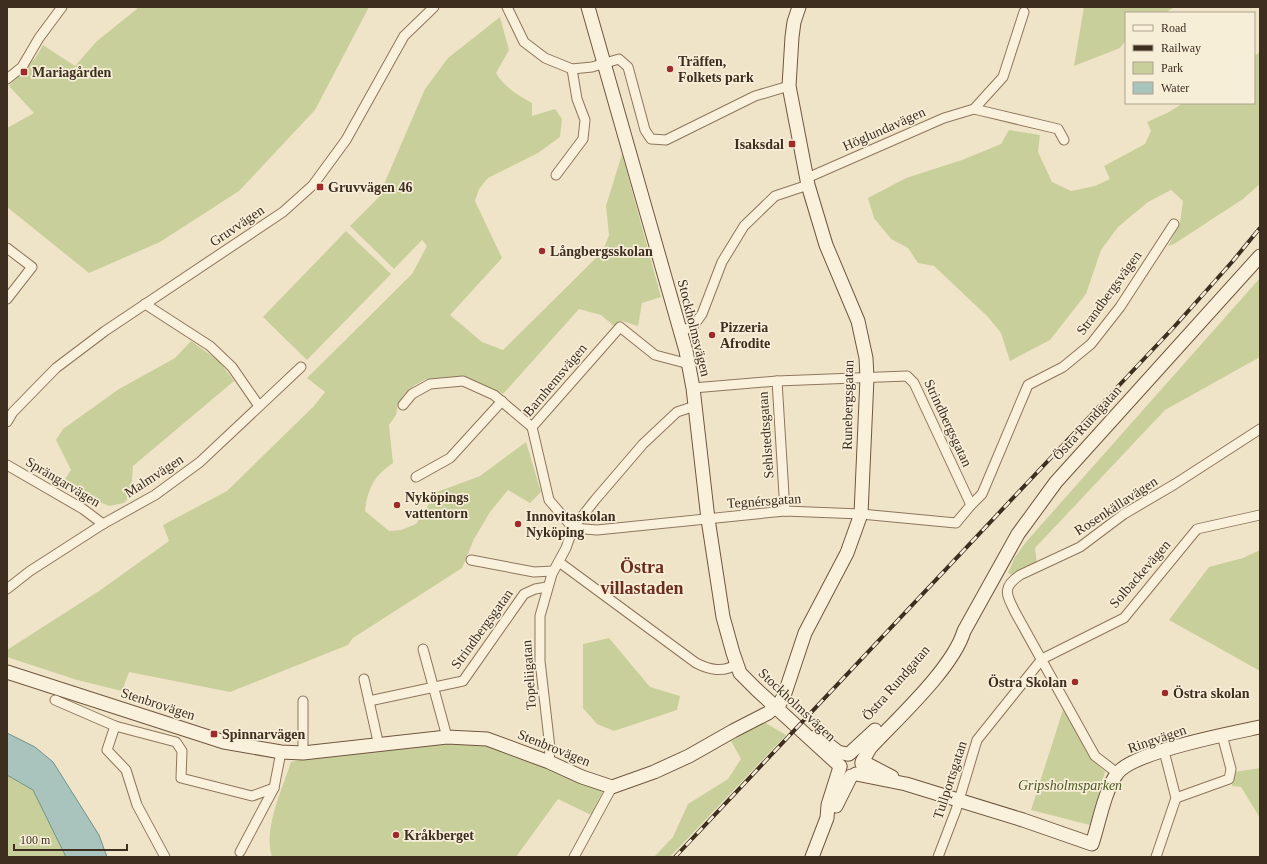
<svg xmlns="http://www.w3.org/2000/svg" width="1267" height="864" viewBox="0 0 1267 864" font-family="Georgia,serif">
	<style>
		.green { fill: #c9cf9b }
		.water { fill: #a9c4bc; stroke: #6f938a }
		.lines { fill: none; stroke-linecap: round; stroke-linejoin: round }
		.street-casing { stroke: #8d765c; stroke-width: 11 }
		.secondary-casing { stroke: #6f573f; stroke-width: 15 }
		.street { stroke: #faf1dc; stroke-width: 9 }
		.secondary { stroke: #faf1dc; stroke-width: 13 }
		.rail-casing { stroke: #3d2e20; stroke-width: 4 }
		.rail { stroke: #f7eed8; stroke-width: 2.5; stroke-dasharray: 8; stroke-linecap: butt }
		.poi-dot { fill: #9e2a2b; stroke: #f7eed8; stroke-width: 1.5 }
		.labels { text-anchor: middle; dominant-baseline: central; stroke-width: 3.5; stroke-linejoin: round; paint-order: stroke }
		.poi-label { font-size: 14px; font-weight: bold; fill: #3d2e20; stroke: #f7eed8; text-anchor: start }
		.street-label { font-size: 14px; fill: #3d2e20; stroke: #f7eed8 }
		.park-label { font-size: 14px; font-style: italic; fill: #4d5a26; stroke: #f7eed8 }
		.district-label { font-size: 18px; font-weight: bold; fill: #6b2e1e; stroke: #f7eed8 }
	</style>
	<rect width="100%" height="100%" fill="#f0e4c8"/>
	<g class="green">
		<path d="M136,7H369L315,110L239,191L160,242L89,273L7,207V128L34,113L9,86L36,57L43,45L75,66L97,41L137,9Z"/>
		<path d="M1084,7H1174L1165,13H1126V40L1120,48L1074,66Z"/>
		<path d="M500,17L509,50L496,73C504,87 518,95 532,103V116L555,109L562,119L560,137L538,153L488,178L479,189L475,201L502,258L450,315L482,342L503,350L603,251L609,235L606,206L622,154L661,297L642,303L638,326L622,321L614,326L601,315L579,309L503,394L467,378L426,379L415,385L404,394L398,404L396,415L389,425L393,463C374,476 368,488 365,511L389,531L401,530L416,524L437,492L480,476L526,442L541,492L530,503L508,490L490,512L474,539L462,568L353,638L348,645L230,692L129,672L122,691L77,680L7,657V650L99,591L169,541L163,525L227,491L314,406L325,392L307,378L412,274L427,246L422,240L394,269L350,226L378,198L425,89L448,58Z"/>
		<path d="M1260,52V184L1243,199L1174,244L1168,246L1180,223L1183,201L1171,190L1148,202L1118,227L1101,250L1086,294L1050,340L1010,361L1001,333L988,317L934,266L918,263L908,248L891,239L874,218L868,198L906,178L962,160L1001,144L1009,130L1040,135L1038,152L1052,182L1071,191L1095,186L1110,179L1104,166L1145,144L1151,131L1147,122L1169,112L1183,103H1254V56Z"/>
		<path d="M346,231L391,274L307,360L263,317Z"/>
		<path d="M1260,278V357L1165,410L1035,548L1037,565L1019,578L1008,573L1015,557L1026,542Z"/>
		<path d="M191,341L219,361L234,381L133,466L131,495L124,503L109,506L83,495L65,479L71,470L56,440L63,429L119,389L175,358Z"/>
		<path d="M1260,550V671L1169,620L1209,567L1243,558Z"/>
		<path d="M609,638L650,687L680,696L677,710L614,731L597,724L583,708V644Z"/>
		<path d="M1063,710L1092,760L1105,772L1090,825L1031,810Z"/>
		<path d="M764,722L786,735L670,857H654L673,837L688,804L728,779L741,759L731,741Z"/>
		<path d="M451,742L485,746L549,768L603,791L591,815L558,799L516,857H272C263,829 282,790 291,762L306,758L376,752L412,745Z"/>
		<path d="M1260,768V818L1241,787L1232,786L1234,772Z"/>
		<path d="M7,775L33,790L66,857H7Z"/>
	</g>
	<path class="water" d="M7,733L35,747L53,762L99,835L107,857H66L33,790L7,775Z"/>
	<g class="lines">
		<g class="street-casing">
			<g id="street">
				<path d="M507,7L524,42L545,58L572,69L592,67L619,59L628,67L645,130L651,139L666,140L755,96L789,86"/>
				<path d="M7,79L22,67L39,38L62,7"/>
				<path d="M974,109L1058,129L1064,140"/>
				<path d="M556,175L583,139L585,120L577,99L572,69"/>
				<path d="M807,178L944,118L974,109L1003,77L1024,12"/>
				<path d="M7,248L32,267L7,299"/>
				<path d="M145,304L210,346L232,367L259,406"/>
				<path d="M681,332L694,325L702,314L722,262L744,226L775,196L808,185"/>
				<path d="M689,364L655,355L620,327L532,427L549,500L573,528L597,530L785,511L861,514L956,523L971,505L914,383L907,376L777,381L693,388"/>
				<path d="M777,381L785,511"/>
				<path d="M403,405L412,394L430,384L463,381L494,395L532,427"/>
				<path d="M7,422L13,412L56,368L105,331L283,212L313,185L346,140L404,36L434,7"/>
				<path d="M7,465L83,509L103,524"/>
				<path d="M416,477L450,458L502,401"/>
				<path d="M971,505L982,494L1028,385L1063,367L1091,344L1120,307L1174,224"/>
				<path d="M471,560L534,572L553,571"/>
				<path d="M559,562L696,663C710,670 723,673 737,664"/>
				<path d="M7,589L30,571L103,524L155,495L200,462L301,367"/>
				<path d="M423,649L447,737"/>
				<path d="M364,679L379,746"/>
				<path d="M55,700L115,726L176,742L182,751L181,778L252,796L274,788"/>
				<path d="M303,701V753"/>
				<path d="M369,701L463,681L524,594L535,589L547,587"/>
				<path d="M115,726L107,750L126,770L137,805L165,857"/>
				<path d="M549,762L550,748L540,661V616L552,574L566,548L573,528L595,500L643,444L677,412L695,406"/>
				<path d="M1117,773L1095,756L1015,612C1007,595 1001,588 1020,575L1080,547L1124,514L1175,484L1260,429"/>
				<path d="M1176,798L1229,779L1231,769L1222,735"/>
				<path d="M240,852L274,788L281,752"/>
				<path d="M574,857L612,787"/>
				<path d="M938,857L956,810L977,740L1042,659L1124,618L1197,529L1260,515"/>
				<path d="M1156,857L1176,798L1164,751"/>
			</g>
		</g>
		<g class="secondary-casing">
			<g id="secondary">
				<path d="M588,7L686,351L693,388L708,519L723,617L733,653L740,673L757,690L840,766"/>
				<path d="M7,672L224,742L281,752L303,753L447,737L487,739L549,762L582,777L612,787L654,772L689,756L733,731L768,713L780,703L785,693L805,633L847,553L861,514L867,378L866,358L858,321L826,245L808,185L789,86L792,37L794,22L799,7"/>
				<path d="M817,736L838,752L847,754"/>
				<path d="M849,754L875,730"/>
				<path d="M862,762L870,748C898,718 953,668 964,631L1018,534L1056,482L1260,256"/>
				<path d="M862,764L869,765L892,777"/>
				<path d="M856,774L906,784L1023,820L1092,844C1099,823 1104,793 1116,775C1130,752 1232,733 1260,727"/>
				<path d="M836,806L851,776"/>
				<path d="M812,857L827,818L828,805L840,767"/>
			</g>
		</g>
		<use href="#street" class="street"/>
		<use href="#secondary" class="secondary"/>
		<g class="rail-casing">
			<path id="rail" d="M675,857L1174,327L1232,262L1260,228"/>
		</g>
		<use href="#rail" class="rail"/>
	</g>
	<g class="poi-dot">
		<circle cx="670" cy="69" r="4"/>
		<rect x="20" y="68" width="8" height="8" rx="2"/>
		<rect x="788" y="140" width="8" height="8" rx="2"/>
		<rect x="316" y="183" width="8" height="8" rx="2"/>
		<circle cx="542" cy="251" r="4"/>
		<circle cx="712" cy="335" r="4"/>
		<circle cx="397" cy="505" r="4"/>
		<circle cx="518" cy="524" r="4"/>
		<circle cx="1075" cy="682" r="4"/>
		<circle cx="1165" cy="693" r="4"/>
		<rect x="210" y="730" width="8" height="8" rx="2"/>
		<circle cx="396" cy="835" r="4"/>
	</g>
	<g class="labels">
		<g class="poi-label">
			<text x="678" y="61">Träffen,<tspan x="678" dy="16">Folkets park</tspan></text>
			<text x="32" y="72">Mariagården</text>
			<text x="784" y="144" text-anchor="end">Isaksdal</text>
			<text x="328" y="187">Gruvvägen 46</text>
			<text x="550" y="251">Långbergsskolan</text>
			<text x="720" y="327">Pizzeria<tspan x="720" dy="16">Afrodite</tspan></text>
			<text x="405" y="497">Nyköpings<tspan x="405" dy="16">vattentorn</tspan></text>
			<text x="526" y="516">Innovitaskolan<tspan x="526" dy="16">Nyköping</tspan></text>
			<text x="1067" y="682" text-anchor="end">Östra Skolan</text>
			<text x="1173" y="693">Östra skolan</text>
			<text x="222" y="734">Spinnarvägen</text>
			<text x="404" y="835">Kråkberget</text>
		</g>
		<g class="street-label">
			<text transform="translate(884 129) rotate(-24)">Höglundavägen</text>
			<text transform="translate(237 226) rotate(-34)">Gruvvägen</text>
			<text transform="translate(1109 293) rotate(-54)">Strandbergsvägen</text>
			<text transform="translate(694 328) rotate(76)">Stockholmsvägen</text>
			<text transform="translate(555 380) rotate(-50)">Barnhemsvägen</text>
			<text transform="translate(848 405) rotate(-89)">Runebergsgatan</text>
			<text transform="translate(948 423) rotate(65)">Strindbergsgatan</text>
			<text transform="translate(1087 423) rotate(-48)">Östra Rundgatan</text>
			<text transform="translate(766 435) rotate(-94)">Sehlstedtsgatan</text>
			<text transform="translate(154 476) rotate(-33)">Malmvägen</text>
			<text transform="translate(63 482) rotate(31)">Sprängarvägen</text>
			<text transform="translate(764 501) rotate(-4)">Tegnérsgatan</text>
			<text transform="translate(1116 506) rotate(-33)">Rosenkällavägen</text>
			<text transform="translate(1140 574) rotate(-49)">Solbackevägen</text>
			<text transform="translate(482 629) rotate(-54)">Strindbergsgatan</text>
			<text transform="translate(529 675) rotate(-94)">Topeliigatan</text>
			<text transform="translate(896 683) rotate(-49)">Östra Rundgatan</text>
			<text transform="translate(158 704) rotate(18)">Stenbrovägen</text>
			<text transform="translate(797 705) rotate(43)">Stockholmsvägen</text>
			<text transform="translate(1157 739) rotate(-19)">Ringvägen</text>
			<text transform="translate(554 748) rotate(22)">Stenbrovägen</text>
			<text transform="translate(950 780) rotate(-72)">Tullportsgatan</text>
		</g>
		<g class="park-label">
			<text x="1070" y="785">Gripsholmsparken</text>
		</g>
		<g class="district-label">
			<text x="642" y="567">Östra<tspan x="642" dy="21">villastaden</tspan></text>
		</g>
	</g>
	<rect width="1267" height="864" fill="none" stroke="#3d2e20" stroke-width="16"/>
	<rect x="1125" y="12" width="130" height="92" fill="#f7eed8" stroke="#ada18e"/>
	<rect x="1133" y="25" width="20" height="6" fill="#faf1dc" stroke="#ada18e"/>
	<text x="1161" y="32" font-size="12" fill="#3d2e20">Road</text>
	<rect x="1133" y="45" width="20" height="6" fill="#3d2e20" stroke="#ada18e"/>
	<text x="1161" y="52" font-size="12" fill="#3d2e20">Railway</text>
	<rect x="1133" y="62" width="20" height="12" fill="#c9cf9b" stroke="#ada18e"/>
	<text x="1161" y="72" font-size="12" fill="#3d2e20">Park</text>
	<rect x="1133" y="82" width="20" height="12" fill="#a9c4bc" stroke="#ada18e"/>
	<text x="1161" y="92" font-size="12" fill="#3d2e20">Water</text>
	<path d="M14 844v6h113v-6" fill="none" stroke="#3d2e20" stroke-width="2"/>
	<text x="20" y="844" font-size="12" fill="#3d2e20" stroke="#f7eed8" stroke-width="3" paint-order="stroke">100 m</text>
</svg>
